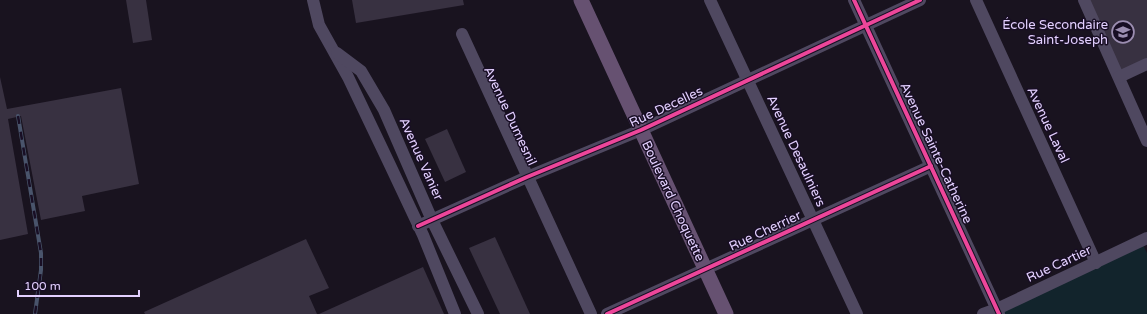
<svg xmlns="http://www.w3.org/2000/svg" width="1147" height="314" viewBox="0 0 1147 314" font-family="'Varela Round',sans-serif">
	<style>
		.green { fill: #12242c }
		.building { fill: #383141 }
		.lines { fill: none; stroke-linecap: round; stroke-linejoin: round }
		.minor { stroke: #4f4860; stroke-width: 12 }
		.major { stroke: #665171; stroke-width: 15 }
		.rail-casing { stroke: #49546b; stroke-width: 4 }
		.rail { stroke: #180e24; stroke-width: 2.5; stroke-dasharray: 8; stroke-linecap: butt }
		.cycleway-casing { stroke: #180e24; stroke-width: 6 }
		.cycleway { stroke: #ed469a; stroke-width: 4 }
		.labels { text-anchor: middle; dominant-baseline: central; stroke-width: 3; stroke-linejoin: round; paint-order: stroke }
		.poi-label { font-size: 13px; fill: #e3d0ff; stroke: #180e24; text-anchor: end }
		.street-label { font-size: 13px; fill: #e3d0ff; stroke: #180e24 }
	</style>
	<rect width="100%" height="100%" fill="#19131f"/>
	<path class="green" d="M1141,241L1147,253V314H999Z"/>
	<g class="building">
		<path d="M126,0H146L152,40L133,43Z"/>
		<path d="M352,0H463L464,5L356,23Z"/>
		<path d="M1084,0H1147V64L1119,77Z"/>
		<path d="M0,77L7,109L121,88L139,184L82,196L85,211L41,220L21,116L8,119L28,234L0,240Z"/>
		<path d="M447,129L466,172L445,182L425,139Z"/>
		<path d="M495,237L530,314H500L469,248Z"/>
		<path d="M306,239L329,288L309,296L317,314H145L144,312Z"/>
		<path d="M423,267L444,314H319Z"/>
	</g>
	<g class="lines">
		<g class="minor">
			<path d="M313,0L319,25L348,77L390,165L423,235L455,314"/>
			<path d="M710,0L857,314"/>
			<path d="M854,0L999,314"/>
			<path d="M976,0L1096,263"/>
			<path d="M1084,0L1147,141"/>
			<path d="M462,34L591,314"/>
			<path d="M337,53L361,71L384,110L432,220L478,314"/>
			<path d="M1119,77L1147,64"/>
			<path d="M418,226L527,177L641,130L920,0"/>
			<path d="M607,314L931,166"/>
			<path d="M983,314L997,309L1147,238"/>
		</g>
		<path class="major" d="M581,0L726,314"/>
		<g class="rail-casing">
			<path id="rail" d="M18,116L41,253V270L35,314"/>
		</g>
		<use href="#rail" class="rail"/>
		<g class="cycleway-casing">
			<g id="cycleway">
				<path d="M854,0L999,314"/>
				<path d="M418,226L527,177L641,130L920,0"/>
				<path d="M607,314L931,166"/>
			</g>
		</g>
		<use href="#cycleway" class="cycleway"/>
	</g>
	<defs>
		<g id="school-ring" transform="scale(1.15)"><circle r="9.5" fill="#180e24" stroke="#9c8eb1" stroke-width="1.5"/><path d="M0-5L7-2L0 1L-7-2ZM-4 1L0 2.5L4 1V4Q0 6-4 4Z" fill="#9c8eb1"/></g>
	</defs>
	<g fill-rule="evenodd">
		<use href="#school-ring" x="1123" y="32"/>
	</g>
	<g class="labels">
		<g class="poi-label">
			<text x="1108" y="25">École Secondaire<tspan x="1108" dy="15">Saint-Joseph</tspan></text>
		</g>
		<g class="street-label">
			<text transform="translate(666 107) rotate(-25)">Rue Decelles</text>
			<text transform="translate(510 116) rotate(65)">Avenue Dumesnil</text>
			<text transform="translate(1048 125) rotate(65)">Avenue Laval</text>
			<text transform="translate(796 151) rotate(65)">Avenue Desaulniers</text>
			<text transform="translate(936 153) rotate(65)">Avenue Sainte-Catherine</text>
			<text transform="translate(421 159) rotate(66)">Avenue Vanier</text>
			<text transform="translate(673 201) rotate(65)">Boulevard Choquette</text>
			<text transform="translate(765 231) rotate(-25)">Rue Cherrier</text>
			<text transform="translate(1059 264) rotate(-25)">Rue Cartier</text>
		</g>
	</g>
	<path d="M18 290v6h121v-6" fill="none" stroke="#e3d0ff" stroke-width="2"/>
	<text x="24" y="290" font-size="12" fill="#e3d0ff" stroke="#180e24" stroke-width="3" paint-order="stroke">100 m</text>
</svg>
